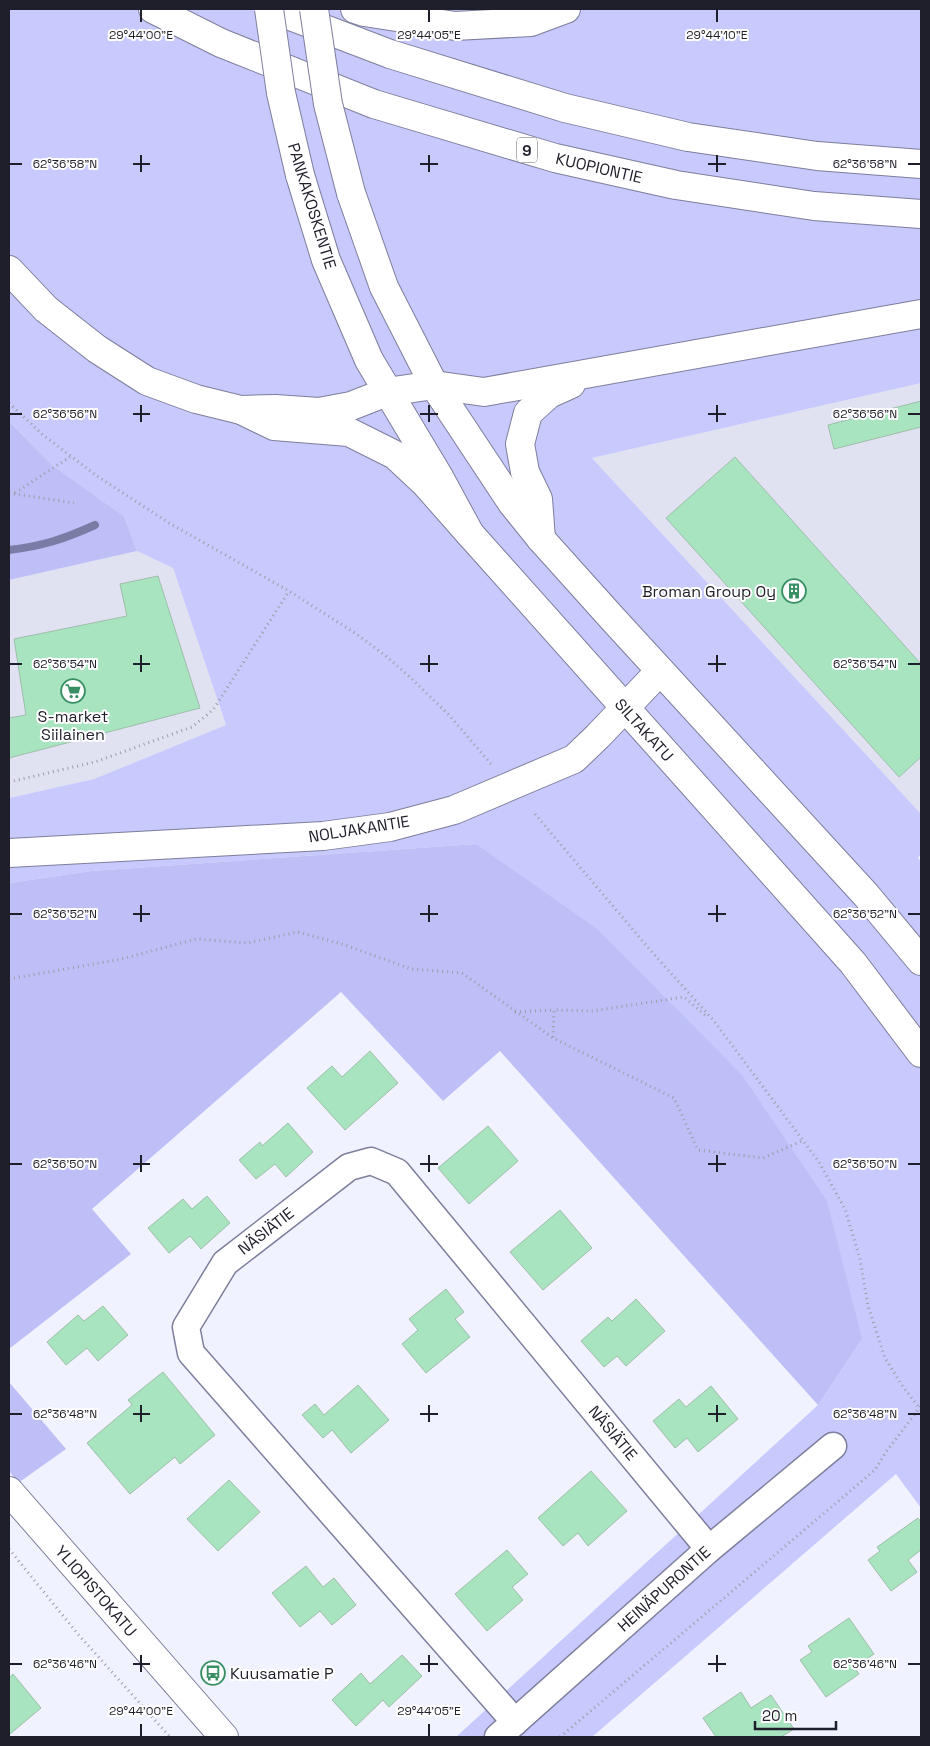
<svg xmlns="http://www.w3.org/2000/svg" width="930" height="1746" viewBox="0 0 930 1746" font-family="'Space Grotesk',sans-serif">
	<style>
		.built { fill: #e0e1f1 }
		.green { fill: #c8c9fc }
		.forest { fill: #bdbff6 }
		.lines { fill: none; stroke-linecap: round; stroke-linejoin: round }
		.stream { stroke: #7b7ca6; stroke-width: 8 }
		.building { fill: #a9e4c1; stroke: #9ebeaa }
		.street-casing { stroke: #7d7e9c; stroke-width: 29 }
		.secondary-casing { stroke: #7d7e9c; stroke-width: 30 }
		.primary-casing { stroke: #7d7e9c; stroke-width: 30 }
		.highway-casing { stroke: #7d7e9c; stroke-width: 30 }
		.path { stroke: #9c9ca9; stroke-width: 3; stroke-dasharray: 1 4; stroke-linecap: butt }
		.street { stroke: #fff; stroke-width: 26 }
		.secondary { stroke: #fff; stroke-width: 28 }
		.primary { stroke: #fff; stroke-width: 28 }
		.highway { stroke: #fff; stroke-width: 28 }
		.primary-bridge-casing { stroke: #7d7e9c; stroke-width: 30; stroke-linecap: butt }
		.primary-bridge { stroke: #fff; stroke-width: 28 }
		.ticks { fill: none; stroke: #1f1f2b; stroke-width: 2 }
		.labels { text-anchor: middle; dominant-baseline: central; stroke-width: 4; stroke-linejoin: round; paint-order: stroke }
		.shield { fill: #fff; stroke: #62626b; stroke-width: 1 }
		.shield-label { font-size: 15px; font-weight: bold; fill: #1f1f2b }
		.street-label { font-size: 16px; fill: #1f1f2b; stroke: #fff }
		.poi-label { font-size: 16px; fill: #1f1f2b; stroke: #fff; text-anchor: end }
		.ticks-label { font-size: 12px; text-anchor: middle; fill: #1f1f2b; stroke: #fff; stroke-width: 4; stroke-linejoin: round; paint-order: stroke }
	</style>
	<rect width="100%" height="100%" fill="#f1f2ff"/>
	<g class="built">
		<path d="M921,383V814L592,458Z"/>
		<path d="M137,551L173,568L226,725L94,779L9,798V580Z"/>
	</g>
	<path class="green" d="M9,9H921V383L592,458L921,814V854L918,858L921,862V1508L896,1474L592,1737H456L818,1405L862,1339L476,844L91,871L9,883V798L94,779L226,725L173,568L137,551L124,516L52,465L9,421Z"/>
	<g class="forest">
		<path d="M9,421L52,465L124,516L137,551L9,580Z"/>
		<path d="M476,844L597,929L742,1075L827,1201L862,1339L818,1405L500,1051L443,1101L341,992L92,1209L131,1254L9,1349V883L91,871Z"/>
		<path d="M9,1382L66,1449L18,1483L9,1471Z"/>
	</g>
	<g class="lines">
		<path class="stream" d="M9,550C43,546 64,539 95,525"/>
	</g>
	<g class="building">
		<path d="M921,401V427L834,449L828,425Z"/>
		<path d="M735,457L921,664V757L899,777L666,518Z"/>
		<path d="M158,576L200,708L9,758V718L26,715L14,639L127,616L120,584Z"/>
		<path d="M370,1051L398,1083L345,1130L307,1088L332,1066L342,1077Z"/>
		<path d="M288,1123L313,1152L286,1177L275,1164L256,1179L239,1160L260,1142L262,1146Z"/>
		<path d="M488,1126L518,1161L469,1204L438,1168Z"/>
		<path d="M207,1196L230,1223L201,1249L190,1236L169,1253L148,1228L183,1199L192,1209Z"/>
		<path d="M560,1210L592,1248L543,1290L510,1252Z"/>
		<path d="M446,1289L464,1312L455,1319L470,1337L426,1373L402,1344L418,1330L409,1319Z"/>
		<path d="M636,1299L665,1331L626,1366L617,1356L604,1367L581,1341L608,1317L612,1321Z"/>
		<path d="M103,1306L128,1335L98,1361L87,1348L66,1365L47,1342L78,1315L84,1321Z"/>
		<path d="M163,1372L215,1435L180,1464L175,1457L130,1494L87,1443L132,1405L128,1400Z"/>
		<path d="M358,1385L389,1420L351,1453L332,1430L323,1438L302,1415L315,1404L324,1415Z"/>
		<path d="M711,1386L738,1419L698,1452L687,1438L675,1448L653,1421L679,1399L686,1407Z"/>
		<path d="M591,1471L627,1511L588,1546L578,1533L563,1546L538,1518Z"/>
		<path d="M229,1480L260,1512L218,1551L187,1519Z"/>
		<path d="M918,1518L921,1522V1550L908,1560L917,1572L891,1591L868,1560L880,1551L877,1547Z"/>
		<path d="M507,1550L528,1574L512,1587L523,1600L487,1631L455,1594Z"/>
		<path d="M306,1566L323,1587L334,1578L356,1605L332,1625L320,1611L300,1627L272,1593Z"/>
		<path d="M849,1618L874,1654L854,1667L859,1674L826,1697L800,1660L812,1652L808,1646Z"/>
		<path d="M402,1655L422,1676L389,1707L383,1700L356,1726L332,1700L361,1673L370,1684Z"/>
		<path d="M13,1674L41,1708L9,1735V1678Z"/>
		<path d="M741,1692L751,1708L771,1695L794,1729L781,1737H716L703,1718Z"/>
	</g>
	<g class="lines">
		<g class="street-casing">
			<g id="street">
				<path d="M515,1722L191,1353L186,1327L225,1263L349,1167L371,1161L397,1172L709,1549"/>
				<path d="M498,1737L709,1549L833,1446"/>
			</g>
		</g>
		<g class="secondary-casing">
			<g id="secondary">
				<path d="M9,853L323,836L390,827L454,810L574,759L598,736L660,671"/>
				<path d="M9,1491L224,1737"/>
			</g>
		</g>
		<g class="primary-casing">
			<g id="primary">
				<path d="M300,175L326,260L369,360L439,477L470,534L853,963L921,1053"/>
				<path d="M351,193L384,287L434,385L512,503L541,539L612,618L866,895L921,961"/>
			</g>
		</g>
		<g class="highway-casing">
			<g id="highway">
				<path d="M153,9L221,43L374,104L555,158L676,185L814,206L921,214"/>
				<path d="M272,9L390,54L565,108L688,137L817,156L921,164"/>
				<path d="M355,9L364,12L455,26L531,22L566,9"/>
				<path d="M9,270L46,309L97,349L147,381L196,399L241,410L274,426L349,432L395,455L425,483L470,534"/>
				<path d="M241,410L275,409L319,412L351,406L387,392L434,385L484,392L921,314"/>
				<path d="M541,539L538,499L525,472L520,444L528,413L549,394L571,384"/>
			</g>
		</g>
		<g class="path">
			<path d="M9,403L43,435L97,476L169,523L289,591L355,633L386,656L411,678L449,715L491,764"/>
			<path d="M9,493L74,503"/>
			<path d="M15,493L70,457"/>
			<path d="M9,782L95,762L192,727L213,710L289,591"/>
			<path d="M535,814L651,951L714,1021L819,1162L845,1209L860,1259L868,1306L885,1358L901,1384L921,1410"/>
			<path d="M9,979L122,959L196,939L247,943L298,932L345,945L411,969L462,973L553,1038"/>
			<path d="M515,1012L554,1010"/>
			<path d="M705,1015L684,997L592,1011L554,1010L553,1038L674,1098L698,1150L763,1158L804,1140"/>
			<path d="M9,1549L77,1633L170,1737"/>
			<path d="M560,1737L875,1470L886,1452L921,1406"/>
		</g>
		<use href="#street" class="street"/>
		<use href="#secondary" class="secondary"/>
		<use href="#primary" class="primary"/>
		<use href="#highway" class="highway"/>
		<g class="primary-bridge-casing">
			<g id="primary-bridge">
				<path d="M269,9L281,93L300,175"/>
				<path d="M314,9L328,104L351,193"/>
			</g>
		</g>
		<use href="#primary-bridge" class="primary-bridge"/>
	</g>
	<path class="ticks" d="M141,10V22M429,10V22M717,10V22M141,155V172M429,155V172M717,155V172M10,164H22M133,164H150M420,164H438M708,164H726M908,164H920M141,405V422M429,405V422M717,405V422M10,414H22M133,414H150M420,414H438M708,414H726M908,414H920M141,655V672M429,655V672M717,655V672M10,664H22M133,664H150M420,664H438M708,664H726M908,664H920M141,905V922M429,905V922M717,905V922M10,914H22M133,914H150M420,914H438M708,914H726M908,914H920M141,1155V1172M429,1155V1172M717,1155V1172M10,1164H22M133,1164H150M420,1164H438M708,1164H726M908,1164H920M141,1405V1422M429,1405V1422M717,1405V1422M10,1414H22M133,1414H150M420,1414H438M708,1414H726M908,1414H920M141,1655V1672M429,1655V1672M717,1655V1672M10,1664H22M133,1664H150M420,1664H438M708,1664H726M908,1664H920M141,1724V1736M429,1724V1736"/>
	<defs>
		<g id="building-ring" transform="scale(1.25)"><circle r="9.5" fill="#fff" stroke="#388f63" stroke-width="1.5"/><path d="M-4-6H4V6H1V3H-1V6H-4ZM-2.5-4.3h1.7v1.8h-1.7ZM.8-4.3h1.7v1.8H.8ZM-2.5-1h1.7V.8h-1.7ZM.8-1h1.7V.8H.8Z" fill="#388f63"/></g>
		<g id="supermarket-ring" transform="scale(1.25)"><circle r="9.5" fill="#fff" stroke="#388f63" stroke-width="1.5"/><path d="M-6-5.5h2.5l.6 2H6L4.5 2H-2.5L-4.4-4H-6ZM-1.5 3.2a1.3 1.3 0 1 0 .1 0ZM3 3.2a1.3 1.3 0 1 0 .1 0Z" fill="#388f63"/></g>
		<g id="bus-ring" transform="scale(1.25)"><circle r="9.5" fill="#fff" stroke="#388f63" stroke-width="1.5"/><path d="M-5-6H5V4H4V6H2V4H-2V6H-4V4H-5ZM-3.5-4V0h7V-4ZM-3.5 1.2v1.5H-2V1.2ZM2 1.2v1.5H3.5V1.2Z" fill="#388f63"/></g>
	</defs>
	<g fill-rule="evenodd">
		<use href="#building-ring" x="794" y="591"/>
		<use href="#supermarket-ring" x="73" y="691"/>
		<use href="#bus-ring" x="213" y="1673"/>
	</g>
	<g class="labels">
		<rect class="shield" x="517" y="137.5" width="20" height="25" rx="4"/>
		<g class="shield-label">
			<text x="527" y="150">9</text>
		</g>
		<g class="street-label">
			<text transform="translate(599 168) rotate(13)">KUOPIONTIE</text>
			<text transform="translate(312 206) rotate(73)">PANKAKOSKENTIE</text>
			<text transform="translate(644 730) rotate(48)">SILTAKATU</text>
			<text transform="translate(359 829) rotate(-9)">NOLJAKANTIE</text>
			<text transform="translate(266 1231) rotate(-38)">NÄSIÄTIE</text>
			<text transform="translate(613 1433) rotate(50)">NÄSIÄTIE</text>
			<text transform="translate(664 1589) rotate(-42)">HEINÄPURONTIE</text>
			<text transform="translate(96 1591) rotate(49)">YLIOPISTOKATU</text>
		</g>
		<g class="poi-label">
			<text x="776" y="591">Broman Group Oy</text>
			<text x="73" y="716" text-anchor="middle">S-market<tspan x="73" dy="18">Siilainen</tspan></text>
			<text x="230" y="1673" text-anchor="start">Kuusamatie P</text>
		</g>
	</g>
	<g class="ticks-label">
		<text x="141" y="39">29°44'00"E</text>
		<text x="429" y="39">29°44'05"E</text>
		<text x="717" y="39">29°44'10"E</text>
		<text x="65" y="168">62°36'58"N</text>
		<text x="865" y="168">62°36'58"N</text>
		<text x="65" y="418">62°36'56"N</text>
		<text x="865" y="418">62°36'56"N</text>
		<text x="65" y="668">62°36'54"N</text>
		<text x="865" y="668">62°36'54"N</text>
		<text x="65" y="918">62°36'52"N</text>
		<text x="865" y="918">62°36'52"N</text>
		<text x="65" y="1168">62°36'50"N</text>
		<text x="865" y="1168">62°36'50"N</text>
		<text x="65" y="1418">62°36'48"N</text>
		<text x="865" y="1418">62°36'48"N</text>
		<text x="65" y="1668">62°36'46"N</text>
		<text x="865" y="1668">62°36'46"N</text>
		<text x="141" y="1715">29°44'00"E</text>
		<text x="429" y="1715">29°44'05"E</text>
	</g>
	<rect width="930" height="1746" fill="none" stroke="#1f1f2b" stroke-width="20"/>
	<path d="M755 1721v8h81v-8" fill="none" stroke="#1f1f2b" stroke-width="2.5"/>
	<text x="762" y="1721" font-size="15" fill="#1f1f2b" stroke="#ffffff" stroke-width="4" paint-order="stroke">20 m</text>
</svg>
